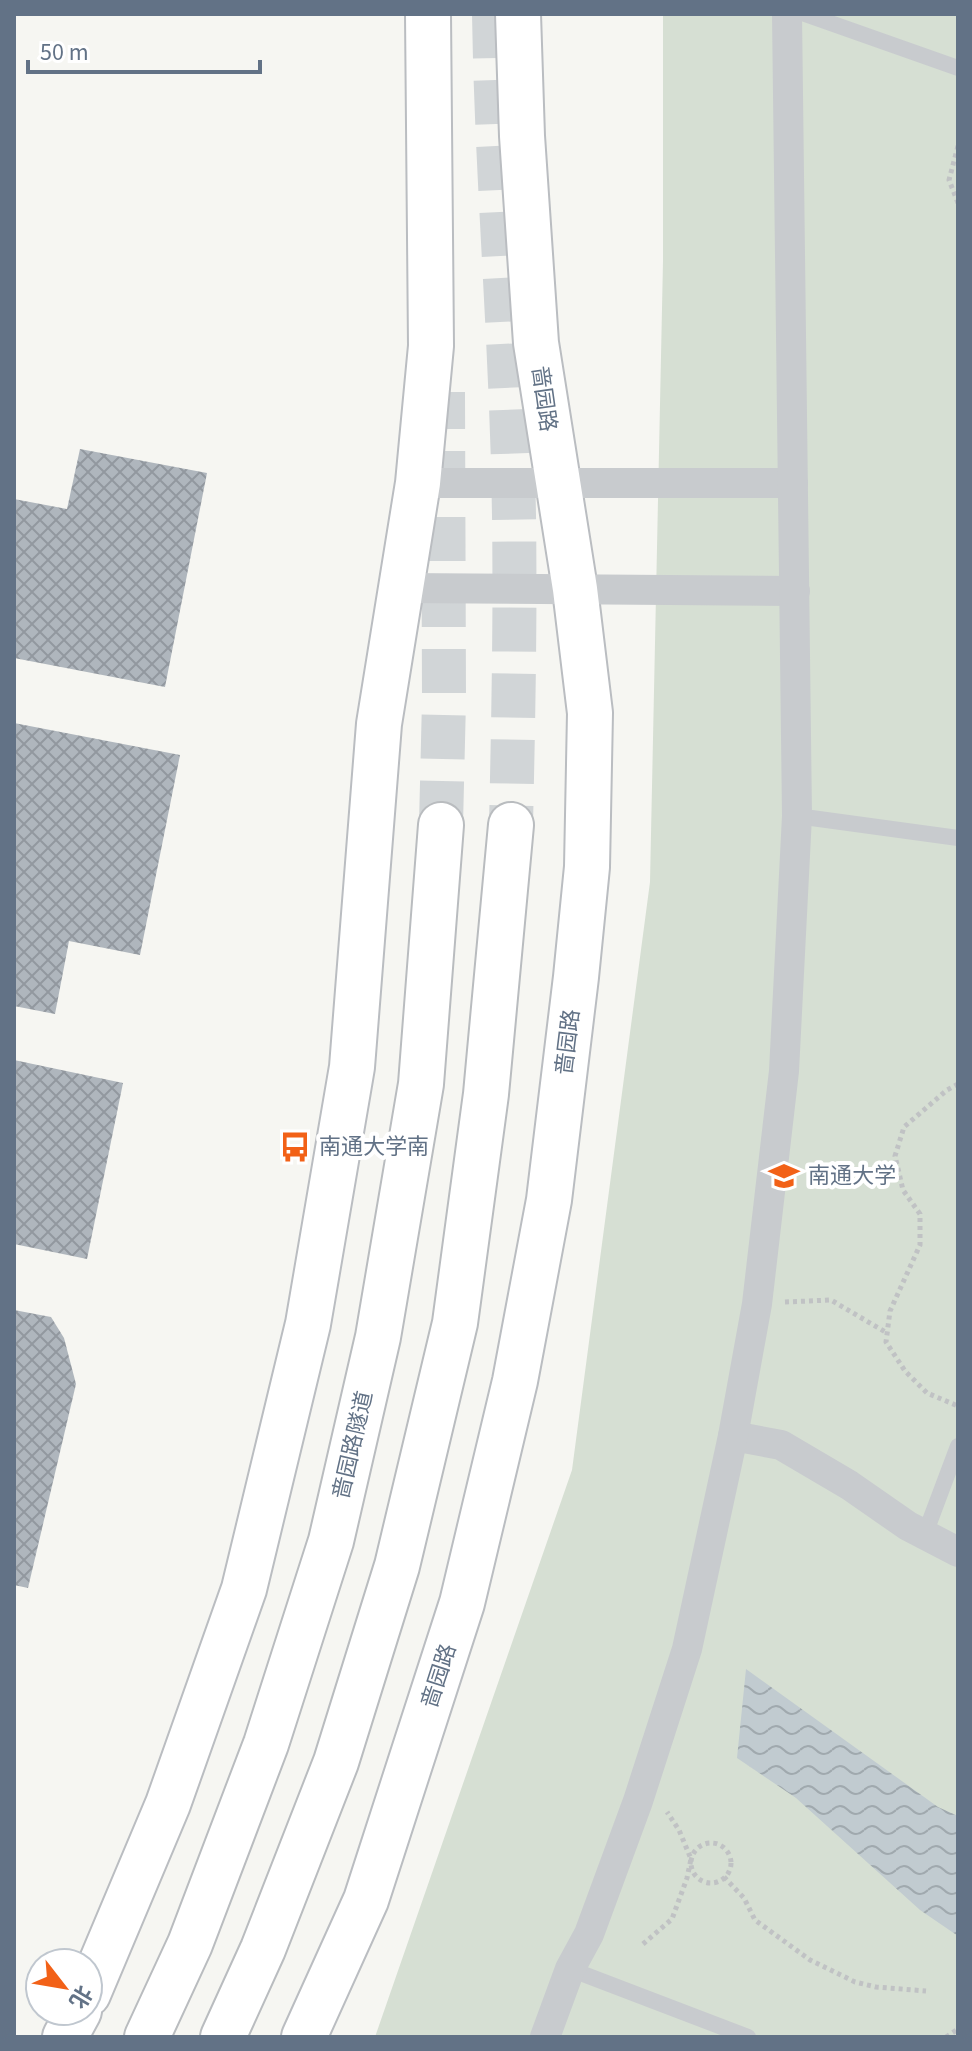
<svg xmlns="http://www.w3.org/2000/svg" width="972" height="2051" viewBox="0 0 972 2051" font-family="'Source Sans 3','Noto Sans SC',sans-serif">
	<style>
		.park { fill: #d6dfd3 }
		.water { fill: url(#water-waves) }
		.building { fill: url(#building-cross-hatch) }
		.lines { fill: none; stroke-linecap: round; stroke-linejoin: round }
		.highway-tunnel { stroke: #d1d5d7; stroke-width: 44; stroke-dasharray: 44 22; stroke-linecap: butt }
		.primary-casing { stroke: #babdc1; stroke-width: 48 }
		.highway-casing { stroke: #b9bcbf; stroke-width: 48 }
		.path { stroke: #c0c2c4; stroke-width: 5; stroke-dasharray: 4 4; stroke-linecap: butt }
		.lane { stroke: #c8cbce; stroke-width: 16 }
		.street { stroke: #c8cbce; stroke-width: 30 }
		.primary { stroke: #fff; stroke-width: 44 }
		.highway { stroke: #fff; stroke-width: 44 }
		.labels { text-anchor: middle; dominant-baseline: central; stroke-width: 8; stroke-linejoin: round; paint-order: stroke }
		.street-label { font-size: 22px; fill: #627286; stroke: #fff }
		.poi-label { font-size: 22px; fill: #627286; stroke: #fff; text-anchor: start }
	</style>
	<defs>
		<pattern id="water-waves" width="16" height="10" patternUnits="userSpaceOnUse" patternTransform="scale(2)"><rect width="16" height="10" fill="#c1cbd0"/><path d="M0 5q4-4 8 0t8 0" fill="none" stroke="#a0a9ae"/></pattern>
		<pattern id="building-cross-hatch" width="8" height="8" patternUnits="userSpaceOnUse" patternTransform="scale(2)"><rect width="8" height="8" fill="#afb6bd"/><path d="M0 0l8 8M0 8l8-8" fill="none" stroke="#92989f"/></pattern>
	</defs>
	<rect width="100%" height="100%" fill="#f6f6f2"/>
	<path class="park" d="M663,14H958V2037H375L572,1470L650,882L663,261Z"/>
	<path class="water" d="M746,1669L938,1807L958,1816V1936L920,1910L796,1798L737,1758Z"/>
	<g class="building">
		<path d="M80,449L207,473L165,687L14,658V499L67,509Z"/>
		<path d="M14,723L180,755L140,955L69,941L55,1014L14,1006Z"/>
		<path d="M14,1060L123,1083L87,1259L14,1244Z"/>
		<path d="M14,1310L51,1317L64,1338L76,1384L28,1588L14,1585Z"/>
	</g>
	<g class="lines">
		<g class="highway-tunnel">
			<path d="M494,14C496,145 506,276 511,407C517,546 514,686 511,825"/>
			<path d="M441,825L444,700L443,392"/>
		</g>
		<g class="primary-casing">
			<g id="primary">
				<path d="M88,1994L168,1804L244,1589L308,1324L352,1067L379,724L418,483L431,346L428,14"/>
				<path d="M65,2037L79,2011"/>
				<path d="M304,2037L366,1900L462,1603L515,1381L549,1200L576,977L587,867L590,713L575,589L536,343L522,136L518,14"/>
			</g>
		</g>
		<g class="highway-casing">
			<g id="highway">
				<path d="M147,2037L190,1944L266,1744L331,1541L378,1337L421,1084L441,825"/>
				<path d="M223,2037L263,1949L336,1762L397,1566L455,1323L486,1094L511,825"/>
			</g>
		</g>
		<g class="path">
			<path d="M958,146L949,180L958,203"/>
			<path d="M958,1084L947,1090L904,1127L895,1156L903,1190L920,1214V1245L890,1311L886,1342L905,1371L927,1393L958,1406"/>
			<path d="M785,1302L831,1300L887,1333"/>
			<circle cx="711" cy="1863" r="20"/>
			<path d="M724,1877L744,1898L755,1920L810,1960L855,1982L876,1987L926,1991"/>
			<path d="M643,1944L672,1919L687,1878L691,1859L679,1830L667,1812"/>
			<path d="M946,2037L958,2029"/>
		</g>
		<g class="lane">
			<path d="M805,14L958,68"/>
			<path d="M797,816L958,838"/>
			<path d="M925,1534L958,1446"/>
			<path d="M570,1969L748,2037"/>
		</g>
		<g class="street">
			<path d="M418,483H793"/>
			<path d="M402,588L795,591"/>
			<path d="M733,1436L781,1445L849,1485L908,1526L958,1552"/>
			<path d="M545,2037L570,1969L589,1934L638,1801L687,1649L733,1436L757,1304L784,1071L797,816L787,14"/>
		</g>
		<use href="#primary" class="primary"/>
		<use href="#highway" class="highway"/>
	</g>
	<defs>
		<g id="bus-bare" transform="scale(2.4)"><path d="M-5-6H5V4H4V6H2V4H-2V6H-4V4H-5ZM-3.5-4V0h7V-4ZM-3.5 1.2v1.5H-2V1.2ZM2 1.2v1.5H3.5V1.2Z" fill="#f26117" stroke="#fff" stroke-width="2.5" paint-order="stroke"/></g>
		<g id="university-bare" transform="scale(2.4)"><path d="M0-5L7-2L0 1L-7-2ZM-4 1L0 2.5L4 1V4Q0 6-4 4Z" fill="#f26117" stroke="#fff" stroke-width="2.5" paint-order="stroke"/></g>
	</defs>
	<g fill-rule="evenodd">
		<use href="#bus-bare" x="295" y="1147"/>
		<use href="#university-bare" x="784" y="1176"/>
	</g>
	<g class="labels">
		<g class="street-label">
			<text transform="translate(544 399) rotate(82)">啬园路</text>
			<text transform="translate(568 1042) rotate(-83)">啬园路</text>
			<text transform="translate(353 1445) rotate(-77)">啬园路隧道</text>
			<text transform="translate(439 1676) rotate(-72)">啬园路</text>
		</g>
		<g class="poi-label">
			<text x="319" y="1147">南通大学南</text>
			<text x="808" y="1176">南通大学</text>
		</g>
	</g>
	<rect width="972" height="2051" fill="none" stroke="#627286" stroke-width="32"/>
	<g transform="translate(64 1987) rotate(121)"><circle r="38" fill="#ffffff" stroke="#c0c7cf" stroke-width="2"/>
	<path d="M0-6L14 30L0 20L-14 30Z" fill="#f26117"/>
	<text y="-12" font-size="22" font-weight="bold" text-anchor="middle" fill="#627286">北</text>
	</g>
	<path d="M28 60v12h232v-12" fill="none" stroke="#627286" stroke-width="4"/>
	<text x="40" y="60" font-size="24" fill="#627286" stroke="#ffffff" stroke-width="6" paint-order="stroke">50 m</text>
</svg>
